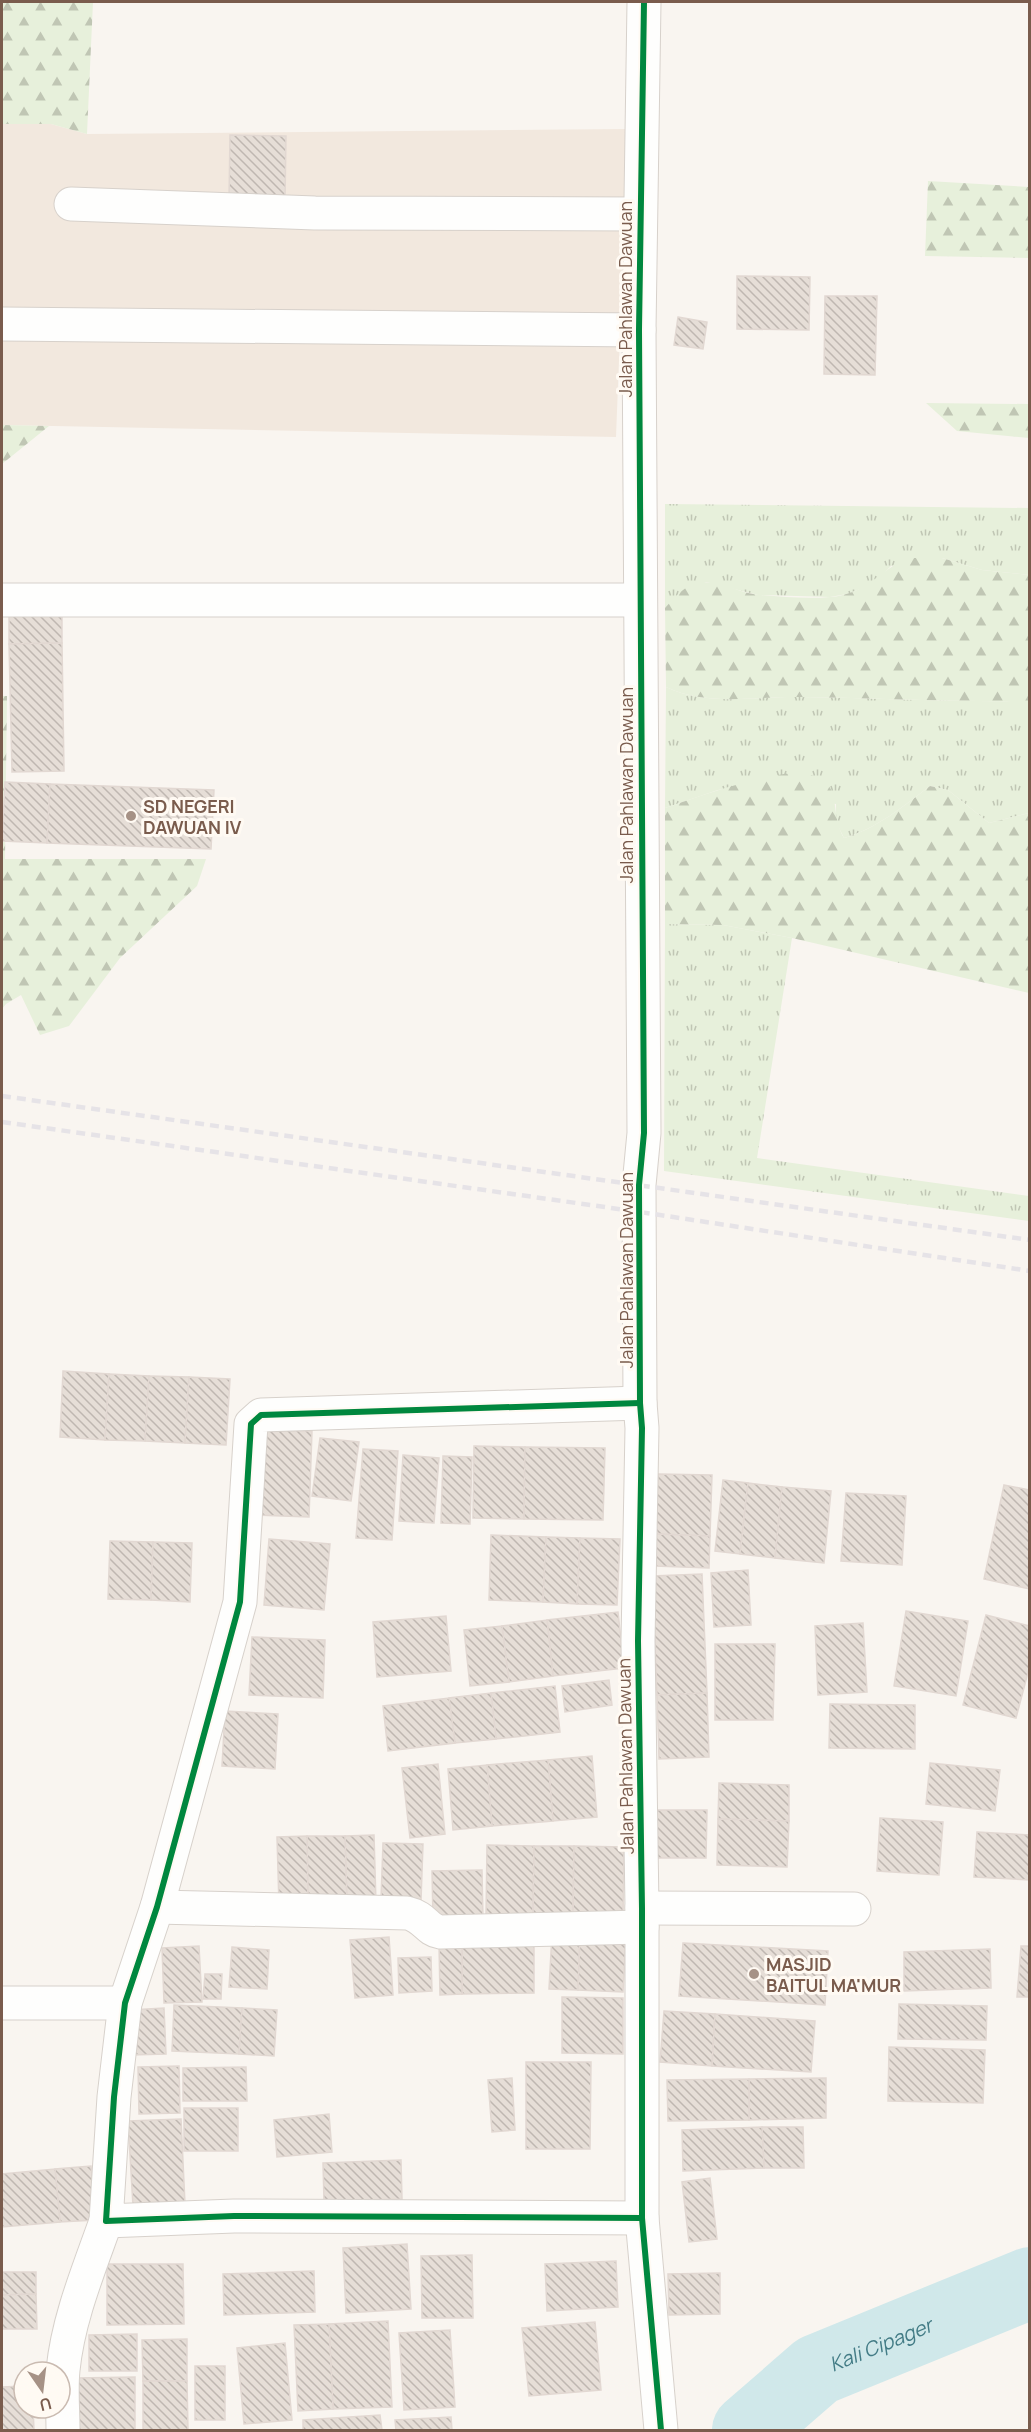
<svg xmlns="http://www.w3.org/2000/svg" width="1031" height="2432" viewBox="0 0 1031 2432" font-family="Manrope,sans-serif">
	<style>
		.residential { fill: #f2e8de }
		.grass { fill: url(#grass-tufts) }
		.forest { fill: url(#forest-firs) }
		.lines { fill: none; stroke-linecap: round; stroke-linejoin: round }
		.river { stroke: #d0e8ea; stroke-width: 72 }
		.building { fill: url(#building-back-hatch); stroke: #e2d8d2; stroke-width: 1.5 }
		.minor-casing { stroke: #d7d1cb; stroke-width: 35 }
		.minor { stroke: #fefefd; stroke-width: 33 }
		.rail { stroke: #e6e3e7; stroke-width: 4.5; stroke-dasharray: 9 6; stroke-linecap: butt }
		.cycleway-casing { stroke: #fffaf3; stroke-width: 10 }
		.cycleway { stroke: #00873e; stroke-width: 6 }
		.poi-dot { fill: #a69286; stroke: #fffaf3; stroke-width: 2 }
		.labels { text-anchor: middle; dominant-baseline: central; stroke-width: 6; stroke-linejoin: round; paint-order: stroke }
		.street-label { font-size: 18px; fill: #7a5c4d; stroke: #fffaf3 }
		.poi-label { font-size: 18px; font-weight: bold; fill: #7a5c4d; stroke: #fffaf3; text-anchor: start }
		.water-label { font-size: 20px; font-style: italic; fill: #437c86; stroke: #fffaf3 }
	</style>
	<defs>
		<pattern id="grass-tufts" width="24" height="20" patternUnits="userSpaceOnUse" patternTransform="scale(1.5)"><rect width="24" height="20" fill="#e7f0db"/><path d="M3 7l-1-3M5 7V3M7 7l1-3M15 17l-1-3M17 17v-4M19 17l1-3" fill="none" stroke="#c0c6b4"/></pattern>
		<pattern id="forest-firs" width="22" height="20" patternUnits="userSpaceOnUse" patternTransform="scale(1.5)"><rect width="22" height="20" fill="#e7f0db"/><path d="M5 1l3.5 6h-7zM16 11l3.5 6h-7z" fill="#c0c6b4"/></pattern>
		<pattern id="building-back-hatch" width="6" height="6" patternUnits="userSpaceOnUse" patternTransform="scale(1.5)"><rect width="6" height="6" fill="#e6ded7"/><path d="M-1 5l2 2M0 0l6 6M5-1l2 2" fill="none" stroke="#bfb7b1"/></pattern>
	</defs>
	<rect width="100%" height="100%" fill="#f9f5f0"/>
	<path class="residential" d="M2,124H51L87,134L628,129L616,437L2,425Z"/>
	<g class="grass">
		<path d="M665,504L1029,508V575L982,570L942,558L891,566L879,578L863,588L847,594L830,597L758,595L706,582L676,597L665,608Z"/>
		<path d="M666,687C707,707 756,696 801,697C877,698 953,702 1029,701V813L989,823L948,790L930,786C904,806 876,829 844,838L836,822V804L734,787L718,790L665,808Z"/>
		<path d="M665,924L723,925L792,938L757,1158L1029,1196V1221L664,1171Z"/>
	</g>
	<g class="forest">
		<path d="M2,2H93L87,134L51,124H2Z"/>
		<path d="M928,181L1029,187V258L925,256Z"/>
		<path d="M926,403L1029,404V438L957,431Z"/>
		<path d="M2,425L49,426L2,464Z"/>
		<path d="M906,558H942L982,570L1029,575V701C953,702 877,698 801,697C756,696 707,707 666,687L665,608C672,600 680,591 689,586C711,574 738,594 761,595C783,597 808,599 830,597C864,595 879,572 906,558Z"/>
		<path d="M2,696H7L5,859H206L197,886L120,958L69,1026L40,1035L21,995L6,1004L2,1009Z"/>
		<path d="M799,772C849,782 826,805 844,838C876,829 904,806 930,786L948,790L989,823L1029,813V993L792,938L723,925L665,924V808C706,794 757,776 799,772Z"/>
	</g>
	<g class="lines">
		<path class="river" id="s1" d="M748,2430L817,2370L1030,2283"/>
	</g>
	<g class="building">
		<path d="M230,135L286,136L285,201L229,200Z"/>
		<path d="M737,276L810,277L809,330L737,329Z"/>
		<path d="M825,296H877L875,375L824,374Z"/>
		<path d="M678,317L707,322L703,349L674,345Z"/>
		<path d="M62,611V643L9,644V612Z"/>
		<path d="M62,643L64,771L12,772L9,644Z"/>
		<path d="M5,782L50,784L47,843L2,841Z"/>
		<path d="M50,784L214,790L211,849L47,843Z"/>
		<path d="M63,1371L109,1374L105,1440L60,1437Z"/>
		<path d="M109,1374L149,1376L145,1441L105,1440Z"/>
		<path d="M149,1376L189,1377L185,1443L145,1441Z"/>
		<path d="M189,1377L230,1379L226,1445L185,1443Z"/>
		<path d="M258,1430L312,1431L309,1517L255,1515Z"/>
		<path d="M320,1438L359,1442L351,1501L312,1496Z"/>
		<path d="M474,1446L525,1447L524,1519L473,1518Z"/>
		<path d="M525,1447L605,1448L603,1520L524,1519Z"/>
		<path d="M363,1449L398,1451L392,1540L356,1538Z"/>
		<path d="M403,1455L439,1458L434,1523L399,1521Z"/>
		<path d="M443,1456L472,1457L470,1524L441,1523Z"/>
		<path d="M658,1474L712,1475L710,1536L656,1534Z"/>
		<path d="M723,1480L748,1483L740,1554L715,1551Z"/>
		<path d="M748,1483L782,1487L775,1558L740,1554Z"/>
		<path d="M1004,1485L1030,1490V1589L984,1579Z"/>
		<path d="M782,1487L831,1491L824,1563L775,1558Z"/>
		<path d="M846,1493L906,1496L902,1565L841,1561Z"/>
		<path d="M656,1534L710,1536L709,1568L655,1566Z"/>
		<path d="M491,1535L546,1537L543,1602L489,1600Z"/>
		<path d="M546,1537L580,1538L577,1604L543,1602Z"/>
		<path d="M580,1538L620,1539L617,1605L577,1604Z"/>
		<path d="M269,1539L330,1544L324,1610L264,1605Z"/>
		<path d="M110,1541L153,1542L151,1600L108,1599Z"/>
		<path d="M153,1542L192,1543L190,1602L151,1600Z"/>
		<path d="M748,1570L751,1625L714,1627L711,1573Z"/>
		<path d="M702,1574L707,1693L657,1695L652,1576Z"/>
		<path d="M906,1611L968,1621L956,1696L894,1686Z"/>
		<path d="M618,1612L624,1668L553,1676L547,1620Z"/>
		<path d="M986,1615L1030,1626V1665L1016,1718L963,1705Z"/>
		<path d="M446,1616L451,1671L377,1677L373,1622Z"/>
		<path d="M547,1620L553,1676L509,1682L502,1626Z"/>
		<path d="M863,1623L867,1692L818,1695L815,1626Z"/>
		<path d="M502,1626L509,1682L470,1686L464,1630Z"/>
		<path d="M252,1637L325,1640L323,1698L249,1695Z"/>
		<path d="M715,1644H775L773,1720H715Z"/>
		<path d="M609,1680L612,1705L565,1712L562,1686Z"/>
		<path d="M555,1686L560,1732L496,1739L491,1693Z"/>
		<path d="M491,1693L496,1739L455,1743L449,1698Z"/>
		<path d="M707,1693L709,1757L659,1759L657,1695Z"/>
		<path d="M449,1698L455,1743L388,1751L383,1706Z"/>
		<path d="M830,1704L915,1705V1749L829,1748Z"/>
		<path d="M225,1711L278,1714L275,1769L222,1766Z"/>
		<path d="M592,1756L597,1817L553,1821L548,1760Z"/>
		<path d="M548,1760L553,1821L492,1826L487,1765Z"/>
		<path d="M930,1763L1000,1770L995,1811L926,1804Z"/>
		<path d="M438,1764L445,1834L410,1838L402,1768Z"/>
		<path d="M487,1765L492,1826L453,1830L448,1769Z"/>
		<path d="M719,1783L789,1785V1821L718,1819Z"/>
		<path d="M654,1810H707L706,1858H654Z"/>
		<path d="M880,1818L943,1822L939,1875L877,1871Z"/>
		<path d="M718,1819L789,1821L787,1867L717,1865Z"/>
		<path d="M977,1832L1030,1835V1880L974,1877Z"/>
		<path d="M374,1835L376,1903L347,1904L345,1836Z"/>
		<path d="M307,1836H345L347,1904L308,1905Z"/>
		<path d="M307,1836L308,1905H279L277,1837Z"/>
		<path d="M383,1843L423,1844L421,1901L381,1899Z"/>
		<path d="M487,1845L534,1846L533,1917H486Z"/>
		<path d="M534,1846H574L573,1917H533Z"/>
		<path d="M574,1846L624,1847L623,1918L573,1917Z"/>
		<path d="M482,1870L483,1920H433L432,1871Z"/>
		<path d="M552,1934L580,1935L578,1990L549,1989Z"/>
		<path d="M580,1935L626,1936L623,1992L578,1990Z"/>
		<path d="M389,1937L393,1995L355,1998L350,1940Z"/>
		<path d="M534,1942V1993L462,1994V1943Z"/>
		<path d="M462,1943V1994L440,1995L439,1944Z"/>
		<path d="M683,1943L828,1951L825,2005L679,1996Z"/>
		<path d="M199,1946L202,2002L164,2003L162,1948Z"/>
		<path d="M1021,1946H1030V1997H1017Z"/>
		<path d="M232,1947L269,1950L267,1989L229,1987Z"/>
		<path d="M990,1949L991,1988L904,1991V1952Z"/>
		<path d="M431,1957L432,1991L399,1993L398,1958Z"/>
		<path d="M205,1974H222L221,1999H203Z"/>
		<path d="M562,1997L623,1998V2054L562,2053Z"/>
		<path d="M899,2004L987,2006L986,2040L898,2039Z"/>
		<path d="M174,2005L242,2008L239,2054L172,2051Z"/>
		<path d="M164,2008L166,2054L131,2055L130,2010Z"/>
		<path d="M242,2008L277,2010L274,2056L239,2054Z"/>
		<path d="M664,2011L715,2014L712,2066L660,2062Z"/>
		<path d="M715,2014L815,2021L811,2072L712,2066Z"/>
		<path d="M889,2047L985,2050L983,2103L888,2101Z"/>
		<path d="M526,2062H591L590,2149H526Z"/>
		<path d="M179,2066L180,2113L139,2114L138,2067Z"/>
		<path d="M246,2067L247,2101H183V2068Z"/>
		<path d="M512,2078L515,2130L492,2132L488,2080Z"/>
		<path d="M826,2078V2118L749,2120V2079Z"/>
		<path d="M749,2079V2120L668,2121L667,2080Z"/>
		<rect x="184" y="2108" width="54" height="43"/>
		<path d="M329,2114L332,2152L277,2157L274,2120Z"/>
		<path d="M181,2119L185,2204L133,2206L128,2121Z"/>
		<path d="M762,2127H803L804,2168H764Z"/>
		<path d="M762,2127L764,2168L683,2171L682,2130Z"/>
		<path d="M401,2160L402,2199L324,2201L323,2163Z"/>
		<path d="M91,2166L96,2220L60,2222L55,2169Z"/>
		<path d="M55,2169L60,2222L2,2227V2174Z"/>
		<path d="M710,2178L717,2239L689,2242L682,2182Z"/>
		<path d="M407,2244L411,2309L346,2313L343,2248Z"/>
		<path d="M472,2255L473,2318H422L421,2256Z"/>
		<path d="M616,2261L618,2307L547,2311L545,2264Z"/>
		<path d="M107,2264H183L184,2324L107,2325Z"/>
		<path d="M314,2271L315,2312L224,2315L223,2274Z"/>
		<path d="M2,2272H36V2294L2,2295Z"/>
		<path d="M720,2273V2314L669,2315L668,2274Z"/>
		<path d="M36,2294L37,2329H2V2295Z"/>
		<path d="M388,2321L392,2407L333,2409L329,2324Z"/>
		<path d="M595,2322L601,2390L529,2396L522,2328Z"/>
		<path d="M329,2324L333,2409L298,2411L294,2325Z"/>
		<path d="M450,2330L455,2407L404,2410L399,2333Z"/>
		<path d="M137,2334V2371H89V2335Z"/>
		<path d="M187,2339V2381H143L142,2340Z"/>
		<path d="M285,2343L292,2420L244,2424L237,2348Z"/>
		<rect x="195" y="2366" width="30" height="54"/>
		<path d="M135,2377V2430H76V2378Z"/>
		<path d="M143,2381H187L188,2430H143Z"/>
		<path d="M24,2386V2408H33L34,2430H2V2387Z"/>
		<path d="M380,2415L382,2430H303V2420Z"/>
		<path d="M451,2417L452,2430H396L395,2420Z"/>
	</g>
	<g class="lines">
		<g class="minor-casing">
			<g id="minor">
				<path d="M644,2L639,330L644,1133L639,1185L640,1403L642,1428L638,1641L642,1908V2218L661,2430"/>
				<path d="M71,204L315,213L639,214"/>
				<path d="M2,324L639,330"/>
				<path d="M2,600H640"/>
				<path d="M640,1403L261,1415L251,1424L240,1602L157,1907L125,2003L114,2097L106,2221L234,2216L642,2218"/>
				<path d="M157,1907L407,1913C425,1917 427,1930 440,1932L642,1927"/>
				<path d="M642,1908L854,1909"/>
				<path d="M2,2003H125"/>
				<path d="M63,2430C63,2411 61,2389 63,2370C68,2319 89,2269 106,2221"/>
			</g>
		</g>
		<use href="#minor" class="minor"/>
		<g class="rail">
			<path d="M2,1096L1030,1240"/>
			<path d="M2,1122L640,1212L1030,1271"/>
		</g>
		<g class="cycleway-casing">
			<g id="cycleway">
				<path d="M644,2L639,330L644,1133L639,1185L640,1403L642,1428L638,1641L642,1908V2218L661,2430"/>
				<path d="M640,1403L261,1415L251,1424L240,1602L157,1907L125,2003L114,2097L106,2221L234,2216L642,2218"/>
			</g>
		</g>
		<use href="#cycleway" class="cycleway"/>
	</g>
	<g class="poi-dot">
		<circle cx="131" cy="816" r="6"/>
		<circle cx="754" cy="1974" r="6"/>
	</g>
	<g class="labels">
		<g class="street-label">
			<text transform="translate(625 299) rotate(-90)">Jalan Pahlawan Dawuan</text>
			<text transform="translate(626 785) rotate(-90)">Jalan Pahlawan Dawuan</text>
			<text transform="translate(626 1270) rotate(-90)">Jalan Pahlawan Dawuan</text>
			<text transform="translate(625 1756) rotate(-91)">Jalan Pahlawan Dawuan</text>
		</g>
		<g class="poi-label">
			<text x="143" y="806">SD NEGERI<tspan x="143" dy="21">DAWUAN IV</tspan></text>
			<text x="766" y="1964">MASJID<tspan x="766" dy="21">BAITUL MA'MUR</tspan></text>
		</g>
		<g class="water-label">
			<text stroke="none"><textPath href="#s1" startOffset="160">Kali Cipager</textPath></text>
		</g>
	</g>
	<rect width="1031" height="2432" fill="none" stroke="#7a5c4d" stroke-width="6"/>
	<g transform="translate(42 2390) rotate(166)"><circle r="28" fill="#fffaf3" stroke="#cabbb1" stroke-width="1.5"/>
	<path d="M0-4.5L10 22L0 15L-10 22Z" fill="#a69286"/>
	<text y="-9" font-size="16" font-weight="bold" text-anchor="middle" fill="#7a5c4d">U</text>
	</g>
</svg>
